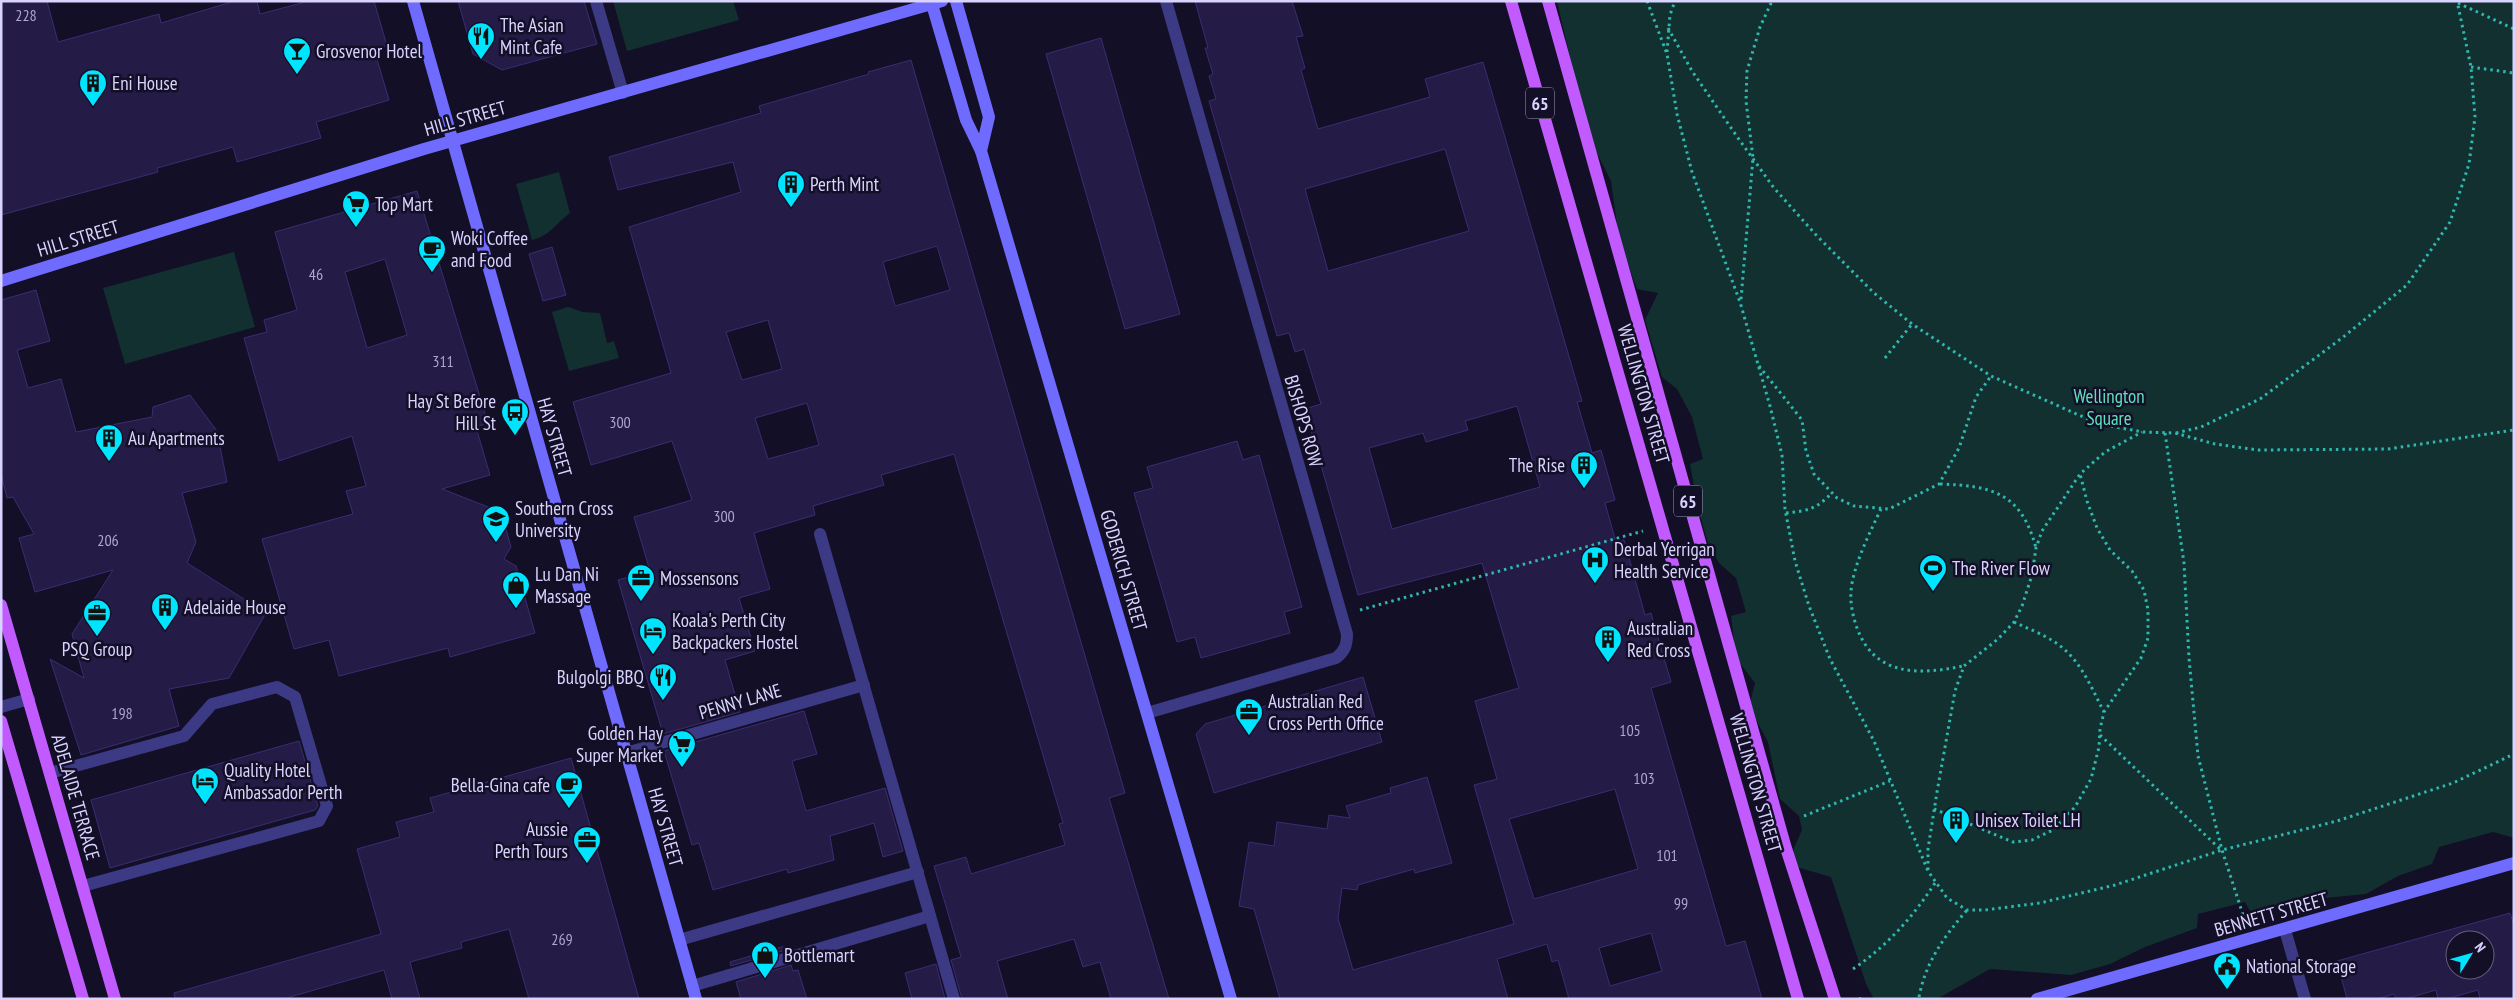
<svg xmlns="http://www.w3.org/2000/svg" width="2515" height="1000" viewBox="0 0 2515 1000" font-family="'PT Sans Narrow',sans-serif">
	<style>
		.green { fill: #12302f }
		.building { fill: #241b47; stroke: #3b2d73; fill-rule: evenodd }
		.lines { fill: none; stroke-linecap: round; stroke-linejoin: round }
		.path { stroke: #2fb8b0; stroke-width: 3; stroke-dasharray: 2.5 4; stroke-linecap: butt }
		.lane { stroke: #3d3a85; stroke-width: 12 }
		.street { stroke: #3d3a85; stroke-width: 12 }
		.secondary { stroke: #6f6bff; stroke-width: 12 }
		.primary { stroke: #c25bff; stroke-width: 12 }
		.labels { text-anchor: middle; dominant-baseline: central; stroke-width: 5; stroke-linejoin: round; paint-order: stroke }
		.number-label { font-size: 16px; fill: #aca6d1 }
		.shield { fill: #130f26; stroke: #9e99be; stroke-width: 1 }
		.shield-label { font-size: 18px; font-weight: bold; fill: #d9d4ff }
		.poi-label { font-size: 19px; fill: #d9d4ff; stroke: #130f26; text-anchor: start }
		.street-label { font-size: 19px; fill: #d9d4ff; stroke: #130f26 }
		.park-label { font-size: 19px; fill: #5fe0c0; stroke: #130f26 }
	</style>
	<rect width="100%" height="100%" fill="#130f26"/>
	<g class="green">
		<path d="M613,1H733L739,20L627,51Z"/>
		<path d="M1557,1H2514V838L2493,832L2439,847L2432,864L2398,876L2366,894L2284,902L2251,913L2245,902L2198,914L2197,928L2145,947L2110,964L2071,975L1990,969L1937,999H1874L1866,984L1831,877L1793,866L1794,848L1802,830L1799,816L1780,799L1768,742L1749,707L1755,683L1736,658L1731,616L1746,612L1736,578L1720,564L1709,547L1698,508L1690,464L1703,459L1692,417L1677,389L1662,377L1645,320L1658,293L1637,289L1619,239L1611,181L1588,135Z"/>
		<path d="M559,172L570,213C554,225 551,235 532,240L516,184Z"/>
		<path d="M234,252L255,327L125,364L103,288Z"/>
		<path d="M568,307L583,312L600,313L607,343L614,341L619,358L569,371L552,312Z"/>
	</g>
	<g class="building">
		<path d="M1,1H47L58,42L159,14L161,23L235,1H257L260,14L309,1H374L387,46L374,49L389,100L316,122L321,138L237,162L233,147L157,168L158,172L1,215Z"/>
		<path d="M458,1H584L597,44L502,70L473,54Z"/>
		<path d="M1195,1H1292L1303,36L1296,37L1305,68L1301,70L1318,129L1430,97L1425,79L1483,62L1582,401L1577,402L1592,453L1601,450L1615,500L1605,503L1616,542L1624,540L1645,615L1651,613L1671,682L1651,688L1726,946L1745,941L1762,999H1569L1558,960L1552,962L1547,944L1497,959L1508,999H1280L1254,909L1239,906L1249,842L1274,846L1277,822L1327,829L1329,815L1350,818L1346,806L1391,793L1390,788L1427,777L1452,863L1415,873L1414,869L1358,885L1357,890L1342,888L1338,918L1353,970L1514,924L1474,785L1497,779L1475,701L1519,688L1482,563L1358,595L1305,409L1321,404L1304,349L1295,352L1289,333L1277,336L1209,101L1216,99L1209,76L1213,74L1205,48H1208ZM1445,149L1469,231L1328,271L1305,189ZM1517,406L1540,487L1392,529L1369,448L1423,433L1426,442L1468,430L1465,421ZM1615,789L1638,869L1534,899L1509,819ZM1651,933L1662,971L1610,986L1599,948Z"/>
		<path d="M1101,38L1180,314L1125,329L1046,54Z"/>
		<path d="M911,60L1125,793L1109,798L1169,999H1111L1100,962L1083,967L1074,939L997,961L1008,999H962L951,960L961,957L934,866L966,857L971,874L1065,845L1059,824L1063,823L954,454L881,475L884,485L813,506L815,515L754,533L770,589L739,598L755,651L725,660L740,712L663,734L618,580L650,571L634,517L692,500L672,441L591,465L573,402L671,373L629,227L741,192L733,162L618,190L609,157L761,113L759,106L869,74L868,72ZM937,246L950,290L895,306L883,262ZM768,320L782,369L742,380L726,332ZM807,403L819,445L768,459L755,418Z"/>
		<path d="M417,191L488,423L476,427L490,475L442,489L501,512L511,547L504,559L516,566L535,633L450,657L448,648L339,676L329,640L294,649L262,539L353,514L346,491L366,486L352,436L279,461L244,338L267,332L264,320L297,310L275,232ZM385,259L407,335L367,348L345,272Z"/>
		<path d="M552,247L566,295L543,301L529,254Z"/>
		<path d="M36,290L50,341L17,350L28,388L61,379L76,432L152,417L153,407L190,395L217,431L227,482L182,493L196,542L187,563L266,613L229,678L169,689L179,726L81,755L50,659L84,678L72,634L113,570L35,592L19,538L34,534L13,497L7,498L1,474V300Z"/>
		<path d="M1237,441L1243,460L1259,455L1302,607L1284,612L1290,633L1201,658L1195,637L1177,642L1134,493L1153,488L1147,467Z"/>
		<path d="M1363,677L1382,742L1214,793L1196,734L1205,724Z"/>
		<path d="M804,711L817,754L792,761L806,811L885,788L903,851L883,857L874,823L830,836L834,860L788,873L787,869L713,890L699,843L692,845L664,751Z"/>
		<path d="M299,741L318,806L315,810L110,868L91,800Z"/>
		<path d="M571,758L639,999H529L509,929L461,942L462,948L410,962L420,999H392L384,970L283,999H175L174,993L381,934L357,849L400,837L396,822L434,812L430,798Z"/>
		<path d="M2510,913L2514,925V999H2480L2478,990L2446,999H2438L2436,990L2405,999H2396L2394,994L2377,999H2347L2337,961ZM2455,940H2485V970H2455Z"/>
		<path d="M785,946L786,950L731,966L730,962Z"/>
		<path d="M936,964L945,999H912L905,973Z"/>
		<path d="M791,965L793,971L798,970L807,999H741L736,982Z"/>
	</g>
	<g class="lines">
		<g class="path">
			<path d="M1647,1L1667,54L1677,114L1692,172L1740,302L1770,406L1782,455L1785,509L1795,561L1809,606L1830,659L1874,741L1928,871L1947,898L1967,910H1985L2040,903L2115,885L2222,850L2337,821L2453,783L2514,754"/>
			<path d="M2458,3L2514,29"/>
			<path d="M1668,28L1692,71L1738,138L1774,188L1817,236L1874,293L1912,324L1991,376L2099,424L2143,432L2175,433L2215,444L2258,450L2388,449L2514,430"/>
			<path d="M1667,52L1670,15L1675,1"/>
			<path d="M2471,67L2514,73"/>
			<path d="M1741,299L1753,158L1746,101L1747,71L1760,27L1772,1"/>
			<path d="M1885,358L1912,324"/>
			<path d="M1759,366L1802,420L1806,451L1814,474L1837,498L1854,506L1889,509L1939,484L1959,448L1976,397L1991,376"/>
			<path d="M2165,433L2184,563L2189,658L2198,756L2222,850L2245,921"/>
			<path d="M2176,433L2201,427L2260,399L2342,338L2407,285L2450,222L2469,164L2475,117L2471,67L2457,1"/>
			<path d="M1940,484C1992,486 2021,492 2036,548"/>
			<path d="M1881,509C1870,532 1853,566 1851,591C1850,603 1853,617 1857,628C1875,677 1920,675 1963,666"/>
			<path d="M1786,513C1808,511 1816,509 1832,493"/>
			<path d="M1360,610L1643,531"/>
			<path d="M2014,622C2031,630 2051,637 2065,650C2083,666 2093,691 2104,712"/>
			<path d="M2100,735L2220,849"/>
			<path d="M1934,809L2013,842L2032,840L2053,830L2075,807L2091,779L2099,747L2100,729L2104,712L2141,658L2148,638V610L2144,590L2132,571L2110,550L2097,528L2087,501L2080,474"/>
			<path d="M1804,816L1890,781"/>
			<path d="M1928,870V849L1937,792L1955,691L1964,666L1998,639L2014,622L2022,606L2032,575L2036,548L2042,531L2080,474L2105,452L2142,432"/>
			<path d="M2257,962L2260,974"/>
			<path d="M1853,969C1887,946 1913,917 1935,883"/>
			<path d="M1919,997C1926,961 1944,937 1967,910"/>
			<path d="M1859,999L1863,998"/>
		</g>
		<g class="lane">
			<path d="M596,1L623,93"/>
			<path d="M820,534L954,999"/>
			<path d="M1,707L29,699"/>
			<path d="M1147,713L1336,658C1345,651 1347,645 1347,634L1166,1"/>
			<path d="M626,753L864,685"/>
			<path d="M50,773L184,736L212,704L277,687L295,697L327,806L319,821L83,886"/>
			<path d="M679,940L918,872"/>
			<path d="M692,986L930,916"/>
		</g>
		<path class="street" d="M2285,930L2305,999"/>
		<g class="secondary">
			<path d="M413,1L696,999"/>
			<path d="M931,1L966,120L981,151L1231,999"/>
			<path d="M956,1L989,117L981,151"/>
			<path d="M1,281L424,149L942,1"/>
			<path d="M2037,999L2514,863"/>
		</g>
		<g class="primary">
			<path d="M1511,1L1798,999"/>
			<path d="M1548,1L1785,845L1835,999"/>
			<path d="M1,605L115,999"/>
			<path d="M1,721L83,999"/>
		</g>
	</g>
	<defs>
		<g id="restaurant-pin" transform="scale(1.4375)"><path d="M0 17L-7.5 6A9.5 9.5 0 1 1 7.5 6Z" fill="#00e5ff" stroke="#130f26"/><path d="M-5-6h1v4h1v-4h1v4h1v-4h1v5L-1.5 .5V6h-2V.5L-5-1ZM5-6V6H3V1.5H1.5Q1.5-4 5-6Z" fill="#111"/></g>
		<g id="bar-pin" transform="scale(1.4375)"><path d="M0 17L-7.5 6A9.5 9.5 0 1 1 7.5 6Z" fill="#00e5ff" stroke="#130f26"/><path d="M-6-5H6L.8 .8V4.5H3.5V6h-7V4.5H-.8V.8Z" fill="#111"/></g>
		<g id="building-pin" transform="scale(1.4375)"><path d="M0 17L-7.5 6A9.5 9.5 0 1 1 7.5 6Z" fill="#00e5ff" stroke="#130f26"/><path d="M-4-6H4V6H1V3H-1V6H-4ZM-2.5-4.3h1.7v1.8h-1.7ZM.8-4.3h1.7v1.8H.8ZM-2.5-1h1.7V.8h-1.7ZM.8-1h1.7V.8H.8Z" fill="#111"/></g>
		<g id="supermarket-pin" transform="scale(1.4375)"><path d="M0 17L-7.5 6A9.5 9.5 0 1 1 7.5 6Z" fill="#00e5ff" stroke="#130f26"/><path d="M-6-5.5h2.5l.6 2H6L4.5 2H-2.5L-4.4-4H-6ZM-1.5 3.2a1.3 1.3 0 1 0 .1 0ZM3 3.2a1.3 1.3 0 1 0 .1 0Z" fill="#111"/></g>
		<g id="cafe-pin" transform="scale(1.4375)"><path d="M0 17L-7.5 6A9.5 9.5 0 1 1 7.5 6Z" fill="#00e5ff" stroke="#130f26"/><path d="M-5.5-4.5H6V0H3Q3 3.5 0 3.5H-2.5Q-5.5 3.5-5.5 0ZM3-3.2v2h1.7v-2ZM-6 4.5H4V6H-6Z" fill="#111"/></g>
		<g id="bus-pin" transform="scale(1.4375)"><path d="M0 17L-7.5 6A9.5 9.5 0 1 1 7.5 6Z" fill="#00e5ff" stroke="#130f26"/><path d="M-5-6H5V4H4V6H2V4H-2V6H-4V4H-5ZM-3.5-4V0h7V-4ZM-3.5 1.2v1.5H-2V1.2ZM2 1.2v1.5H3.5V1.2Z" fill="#111"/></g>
		<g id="university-pin" transform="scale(1.4375)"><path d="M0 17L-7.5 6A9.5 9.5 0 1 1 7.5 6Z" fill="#00e5ff" stroke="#130f26"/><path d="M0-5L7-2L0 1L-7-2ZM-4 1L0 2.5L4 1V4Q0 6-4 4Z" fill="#111"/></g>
		<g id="hospital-pin" transform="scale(1.4375)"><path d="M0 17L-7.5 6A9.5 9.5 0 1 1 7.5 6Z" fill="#00e5ff" stroke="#130f26"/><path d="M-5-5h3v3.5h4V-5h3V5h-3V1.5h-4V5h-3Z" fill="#111"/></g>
		<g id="stadium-pin" transform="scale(1.4375)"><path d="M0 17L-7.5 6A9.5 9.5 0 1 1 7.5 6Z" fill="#00e5ff" stroke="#130f26"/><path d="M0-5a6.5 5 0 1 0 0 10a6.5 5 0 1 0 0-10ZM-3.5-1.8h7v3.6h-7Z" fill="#111"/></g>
		<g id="office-pin" transform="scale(1.4375)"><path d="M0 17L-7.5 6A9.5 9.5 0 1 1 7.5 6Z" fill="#00e5ff" stroke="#130f26"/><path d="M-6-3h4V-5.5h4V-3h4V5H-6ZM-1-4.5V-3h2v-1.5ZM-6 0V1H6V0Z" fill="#111"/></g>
		<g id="shop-pin" transform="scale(1.4375)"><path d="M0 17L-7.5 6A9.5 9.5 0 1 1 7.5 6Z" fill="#00e5ff" stroke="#130f26"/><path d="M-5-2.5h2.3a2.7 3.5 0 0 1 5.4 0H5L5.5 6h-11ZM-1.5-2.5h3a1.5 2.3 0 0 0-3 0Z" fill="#111"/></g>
		<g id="hotel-pin" transform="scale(1.4375)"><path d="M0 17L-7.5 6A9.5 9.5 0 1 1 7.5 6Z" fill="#00e5ff" stroke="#130f26"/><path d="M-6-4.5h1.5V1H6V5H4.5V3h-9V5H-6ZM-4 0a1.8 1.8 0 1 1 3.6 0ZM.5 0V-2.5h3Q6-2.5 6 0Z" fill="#111"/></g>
		<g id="civic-pin" transform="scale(1.4375)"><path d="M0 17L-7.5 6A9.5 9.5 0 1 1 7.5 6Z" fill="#00e5ff" stroke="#130f26"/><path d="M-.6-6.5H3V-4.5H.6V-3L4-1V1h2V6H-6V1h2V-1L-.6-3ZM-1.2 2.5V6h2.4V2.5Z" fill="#111"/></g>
	</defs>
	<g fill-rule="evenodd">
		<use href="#restaurant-pin" x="481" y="36"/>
		<use href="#bar-pin" x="297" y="51"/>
		<use href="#building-pin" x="93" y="83"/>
		<use href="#building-pin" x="791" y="184"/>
		<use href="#supermarket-pin" x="356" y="204"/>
		<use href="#cafe-pin" x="432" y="249"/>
		<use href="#bus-pin" x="515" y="412"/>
		<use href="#building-pin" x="109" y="438"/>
		<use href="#building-pin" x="1584" y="465"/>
		<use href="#university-pin" x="496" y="519"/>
		<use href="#hospital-pin" x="1595" y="560"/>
		<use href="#stadium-pin" x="1933" y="568"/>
		<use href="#office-pin" x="641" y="578"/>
		<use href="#shop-pin" x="516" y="585"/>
		<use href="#building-pin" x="165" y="607"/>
		<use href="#office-pin" x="97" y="613"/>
		<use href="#hotel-pin" x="653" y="631"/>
		<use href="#building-pin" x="1608" y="639"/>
		<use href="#restaurant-pin" x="663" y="677"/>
		<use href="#office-pin" x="1249" y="712"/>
		<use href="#supermarket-pin" x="682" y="744"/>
		<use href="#hotel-pin" x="205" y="781"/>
		<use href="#cafe-pin" x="569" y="785"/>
		<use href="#building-pin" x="1956" y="820"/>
		<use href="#office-pin" x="587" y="840"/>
		<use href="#shop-pin" x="765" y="955"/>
		<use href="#civic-pin" x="2227" y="966"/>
	</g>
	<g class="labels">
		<g class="number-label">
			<text x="26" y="15">228</text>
			<text x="316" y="274">46</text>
			<text x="443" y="361">311</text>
			<text x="620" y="422">300</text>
			<text x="724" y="516">300</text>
			<text x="108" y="540">206</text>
			<text x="122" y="713">198</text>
			<text x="1630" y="730">105</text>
			<text x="1644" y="778">103</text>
			<text x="1667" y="855">101</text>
			<text x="1681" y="903">99</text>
			<text x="562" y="939">269</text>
		</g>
		<g class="shield">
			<rect x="1526" y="87.5" width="28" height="31" rx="4"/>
			<rect x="1674" y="485.5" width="28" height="31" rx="4"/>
		</g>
		<g class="shield-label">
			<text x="1540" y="103">65</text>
			<text x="1688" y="501">65</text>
		</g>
		<g class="poi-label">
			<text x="500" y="25">The Asian<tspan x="500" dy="22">Mint Cafe</tspan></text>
			<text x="316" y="51">Grosvenor Hotel</text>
			<text x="112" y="83">Eni House</text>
			<text x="810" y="184">Perth Mint</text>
			<text x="375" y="204">Top Mart</text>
			<text x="451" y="238">Woki Coffee<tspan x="451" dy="22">and Food</tspan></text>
			<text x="496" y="401" text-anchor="end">Hay St Before<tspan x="496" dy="22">Hill St</tspan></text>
			<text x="128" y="438">Au Apartments</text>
			<text x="1565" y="465" text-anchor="end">The Rise</text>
			<text x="515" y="508">Southern Cross<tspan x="515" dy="22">University</tspan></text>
			<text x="1614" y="549">Derbal Yerrigan<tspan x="1614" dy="22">Health Service</tspan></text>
			<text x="1952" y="568">The River Flow</text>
			<text x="535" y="574">Lu Dan Ni<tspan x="535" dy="22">Massage</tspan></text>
			<text x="660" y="578">Mossensons</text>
			<text x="184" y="607">Adelaide House</text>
			<text x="672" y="620">Koala's Perth City<tspan x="672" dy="22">Backpackers Hostel</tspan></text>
			<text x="1627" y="628">Australian<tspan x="1627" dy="22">Red Cross</tspan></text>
			<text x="97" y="649" text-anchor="middle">PSQ Group</text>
			<text x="644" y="677" text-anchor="end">Bulgolgi BBQ</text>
			<text x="1268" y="701">Australian Red<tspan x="1268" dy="22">Cross Perth Office</tspan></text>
			<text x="663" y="733" text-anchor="end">Golden Hay<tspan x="663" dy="22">Super Market</tspan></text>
			<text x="224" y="770">Quality Hotel<tspan x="224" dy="22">Ambassador Perth</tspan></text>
			<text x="550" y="785" text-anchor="end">Bella-Gina cafe</text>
			<text x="1975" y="820">Unisex Toilet LH</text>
			<text x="568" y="829" text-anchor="end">Aussie<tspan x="568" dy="22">Perth Tours</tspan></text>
			<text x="784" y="955">Bottlemart</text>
			<text x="2246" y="966">National Storage</text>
		</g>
		<g class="street-label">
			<text transform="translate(465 118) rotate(-16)">HILL STREET</text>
			<text transform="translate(78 238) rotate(-17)">HILL STREET</text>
			<text transform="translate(1644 394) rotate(74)">WELLINGTON STREET</text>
			<text transform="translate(1304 421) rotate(74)">BISHOPS ROW</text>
			<text transform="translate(555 437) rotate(74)">HAY STREET</text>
			<text transform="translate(1124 570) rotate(74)">GODERICH STREET</text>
			<text transform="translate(740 701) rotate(-16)">PENNY LANE</text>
			<text transform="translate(1756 783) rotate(74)">WELLINGTON STREET</text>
			<text transform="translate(76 797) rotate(74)">ADELAIDE TERRACE</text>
			<text transform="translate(666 827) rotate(74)">HAY STREET</text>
			<text transform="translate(2271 914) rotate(-16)">BENNETT STREET</text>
		</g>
		<g class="park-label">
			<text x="2109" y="396">Wellington<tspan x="2109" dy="22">Square</tspan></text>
		</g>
	</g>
	<rect width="2515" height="1000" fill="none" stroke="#d9d4ff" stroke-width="5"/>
	<g transform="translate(2470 955) rotate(53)"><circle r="24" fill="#130f26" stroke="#625e7d"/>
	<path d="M0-4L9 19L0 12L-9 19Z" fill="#00e5ff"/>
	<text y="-8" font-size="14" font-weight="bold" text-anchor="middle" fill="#d9d4ff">N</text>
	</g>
</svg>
